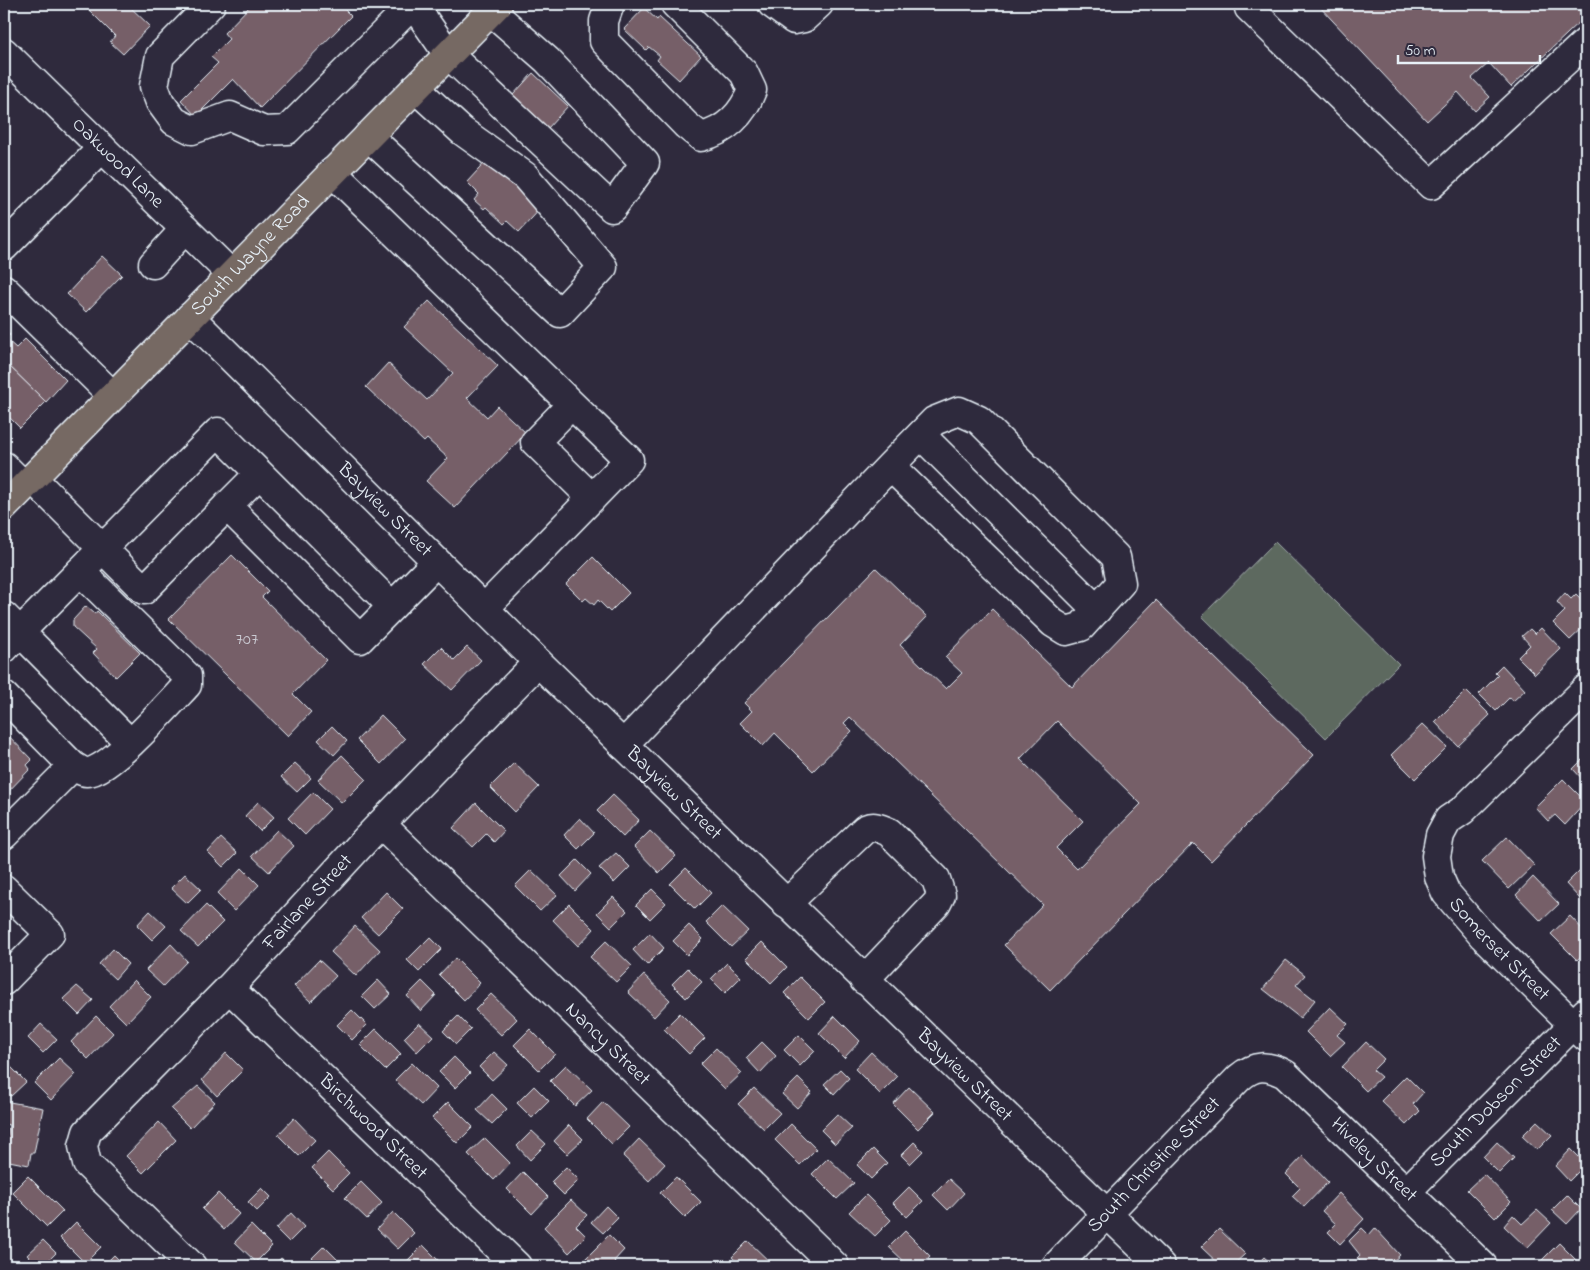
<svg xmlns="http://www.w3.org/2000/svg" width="1590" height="1270" viewBox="0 0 1590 1270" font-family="'Indie Flower',sans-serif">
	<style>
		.green { fill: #5d695f; stroke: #a2adac }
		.building { fill: #765e67; stroke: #e8f1f8; fill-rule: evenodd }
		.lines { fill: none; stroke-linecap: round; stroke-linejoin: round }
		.minor-casing { stroke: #e8f1f8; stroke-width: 31 }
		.major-casing { stroke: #e8f1f8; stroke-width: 31 }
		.minor { stroke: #2f2a3d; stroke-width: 28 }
		.major { stroke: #766964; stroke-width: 28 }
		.labels { text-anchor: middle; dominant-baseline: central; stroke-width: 4; stroke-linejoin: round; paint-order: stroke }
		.number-label { font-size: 18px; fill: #ccccd4 }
		.street-label { font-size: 20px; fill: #e8f1f8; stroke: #2f2a3d }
	</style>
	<rect width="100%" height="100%" fill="#2f2a3d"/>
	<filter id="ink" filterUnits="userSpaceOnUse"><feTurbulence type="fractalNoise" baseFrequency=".02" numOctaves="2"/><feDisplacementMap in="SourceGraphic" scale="10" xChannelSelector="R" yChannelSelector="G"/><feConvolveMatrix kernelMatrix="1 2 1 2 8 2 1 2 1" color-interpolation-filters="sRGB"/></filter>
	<g filter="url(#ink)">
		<path class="green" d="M1275,542L1399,664L1326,738L1202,616Z"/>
		<g class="building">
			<path d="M95,4H127L150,26L123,54L110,42L115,36L89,10Z"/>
			<path d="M252,4H348L343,8L351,16L260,108L233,79L196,116L181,100L218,63L211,57L229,39L224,33Z"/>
			<path d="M1317,4H1586V16L1511,87L1489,63L1472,78L1490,97L1475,111L1458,92L1427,121Z"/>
			<path d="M644,8L657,20L659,17L701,56L679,80L657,60L660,56L649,47L646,50L624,29Z"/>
			<path d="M533,73L568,106L548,128L513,95Z"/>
			<path d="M490,157L543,206L519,232L507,221L504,224L486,207L484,209L474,200L479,194L467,182Z"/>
			<path d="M4,163L10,169L4,176Z"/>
			<path d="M102,256L122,275L86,312L67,294Z"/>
			<path d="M429,301L498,366L467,398L487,417L497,406L526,433L455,508L426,481L448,458L427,439L424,442L366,387L388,363L427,400L453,373L404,327Z"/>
			<path d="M4,328L10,335L6,339L16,348L25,339L66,380L46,402L4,361Z"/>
			<path d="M4,361L46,402L20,428L4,412Z"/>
			<path d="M232,555L268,591L262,597L326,660L293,694L311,712L288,736L169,619Z"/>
			<path d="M593,557L629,593L610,612L598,600L594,605L586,598L583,601L566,584Z"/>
			<path d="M876,568L927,617L900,645L946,689L962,673L945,657L992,609L1072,687L1156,600L1314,755L1211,861L1193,843L1050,990L1004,945L1043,905L850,717L844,723L852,731L813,771L775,733L763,746L740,723L752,711L744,703ZM1057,721L1141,804L1077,869L1056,848L1083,821L1020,759Z"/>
			<path d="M1565,593L1571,599L1576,594L1586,604V625L1570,640L1553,623L1565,611L1557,602Z"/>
			<path d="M86,606L95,614L97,611L140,653L116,677L93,653L97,649L73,627V620Z"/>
			<path d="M1541,628L1561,649L1535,674L1518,657L1530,645L1522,636L1530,629L1535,634Z"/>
			<path d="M441,647L454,660L467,647L481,660L452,690L424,664Z"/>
			<path d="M1502,665L1525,690L1513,701L1510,697L1496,711L1479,694L1498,675L1495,672Z"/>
			<path d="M1466,691L1490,715L1458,746L1435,722Z"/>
			<path d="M381,715L405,739L381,764L357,740Z"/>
			<path d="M1423,724L1447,747L1415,779L1391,755Z"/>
			<path d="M332,726L347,741L334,755L318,740Z"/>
			<path d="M4,731L32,760L27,765L30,769L4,796Z"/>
			<path d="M342,755L366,779L342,803L318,780Z"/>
			<path d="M1586,756V783L1573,769Z"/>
			<path d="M295,763L311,778L297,792L281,777Z"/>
			<path d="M514,763L539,787L515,812L490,787Z"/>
			<path d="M1563,779L1586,802L1565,825L1555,815L1548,821L1535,807Z"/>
			<path d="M313,792L330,809L305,835L288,818Z"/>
			<path d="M613,795L639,820L623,837L597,811Z"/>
			<path d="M258,802L274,817L260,831L245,816Z"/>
			<path d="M476,803L504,831L494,842L486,834L473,847L453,828Z"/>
			<path d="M580,818L594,833L578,849L564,835Z"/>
			<path d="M277,830L294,846L269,872L252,856Z"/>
			<path d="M650,831L676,856L659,873L634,847Z"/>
			<path d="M1507,837L1534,865L1509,889L1482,861Z"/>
			<path d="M221,838L237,853L223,867L208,852Z"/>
			<path d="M616,853L630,867L614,883L599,868Z"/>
			<path d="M577,860L591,874L575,891L561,876Z"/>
			<path d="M242,868L259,885L234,911L217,894Z"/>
			<path d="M686,868L711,893L695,909L670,884Z"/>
			<path d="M1582,868L1586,872V893L1580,899L1566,884Z"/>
			<path d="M531,870L557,895L540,911L515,886Z"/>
			<path d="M185,874L201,889L187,903L171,888Z"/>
			<path d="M1533,877L1559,904L1541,921L1516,895Z"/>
			<path d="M652,889L666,903L650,919L636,905Z"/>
			<path d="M386,892L403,909L378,934L361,918Z"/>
			<path d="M613,897L627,911L611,927L597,913Z"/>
			<path d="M569,904L594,929L578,946L553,920Z"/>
			<path d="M206,905L223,922L198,947L181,931Z"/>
			<path d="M722,906L748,931L731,947L706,922Z"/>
			<path d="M150,911L166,926L152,940L137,925Z"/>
			<path d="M1570,916L1586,933V951L1577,960L1551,934Z"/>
			<path d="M689,925L703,939L687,955L673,941Z"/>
			<path d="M355,926L380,950L356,976L331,952Z"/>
			<path d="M650,933L664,948L647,965L633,950Z"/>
			<path d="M430,937L442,949L419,972L407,960Z"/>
			<path d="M606,941L632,966L616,982L590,957Z"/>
			<path d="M762,942L787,967L771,983L746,958Z"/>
			<path d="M171,944L187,961L163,986L146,970Z"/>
			<path d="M113,949L128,964L115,979L99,964Z"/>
			<path d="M455,958L480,983L464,1000L439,975Z"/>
			<path d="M319,960L336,976L311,1002L294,986Z"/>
			<path d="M1286,960L1305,975L1296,985L1315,1000L1300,1018L1263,989Z"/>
			<path d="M727,963L741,977L725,993L711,979Z"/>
			<path d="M688,968L702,982L686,998L672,984Z"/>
			<path d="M644,975L670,1000L654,1017L628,992Z"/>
			<path d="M800,977L825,1002L809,1018L784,993Z"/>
			<path d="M134,980L151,997L126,1023L109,1006Z"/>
			<path d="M378,980L391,994L375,1009L362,996Z"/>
			<path d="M422,981L436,995L421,1011L407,996Z"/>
			<path d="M77,986L93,1000L79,1015L63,999Z"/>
			<path d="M491,994L517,1019L501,1035L475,1010Z"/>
			<path d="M1330,1007L1348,1024L1337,1035L1345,1042L1330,1056L1306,1032Z"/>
			<path d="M352,1010L367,1025L352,1040L337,1025Z"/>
			<path d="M680,1013L705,1038L689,1054L664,1029Z"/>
			<path d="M96,1016L113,1033L88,1059L71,1042Z"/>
			<path d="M458,1016L471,1029L456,1044L443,1031Z"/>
			<path d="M835,1016L860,1041L844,1058L819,1033Z"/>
			<path d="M419,1023L433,1036L417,1052L404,1038Z"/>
			<path d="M41,1024L57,1039L43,1053L28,1038Z"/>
			<path d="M376,1029L401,1054L385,1070L360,1045Z"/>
			<path d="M530,1029L555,1054L539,1070L514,1045Z"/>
			<path d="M799,1035L815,1051L800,1066L784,1050Z"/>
			<path d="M762,1042L776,1056L760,1073L746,1058Z"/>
			<path d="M1366,1042L1384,1059L1373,1070L1381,1077L1366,1091L1342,1067Z"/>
			<path d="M716,1048L742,1073L725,1089L700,1064Z"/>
			<path d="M494,1052L508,1065L492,1080L479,1067Z"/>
			<path d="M871,1052L897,1077L880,1094L855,1069Z"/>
			<path d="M226,1053L243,1070L217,1096L202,1080Z"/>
			<path d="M454,1057L470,1073L455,1088L439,1072Z"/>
			<path d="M59,1058L76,1074L51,1100L34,1083Z"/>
			<path d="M4,1060L26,1082L11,1096L4,1089Z"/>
			<path d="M412,1063L437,1088L421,1105L395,1080Z"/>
			<path d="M566,1065L592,1090L575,1106L550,1081Z"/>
			<path d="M840,1069L849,1078L834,1094L824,1084Z"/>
			<path d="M1406,1076L1423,1093L1413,1104L1420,1111L1406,1125L1381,1101Z"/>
			<path d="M798,1078L812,1092L797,1108L782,1094Z"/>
			<path d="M198,1086L215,1102L190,1128L171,1109Z"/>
			<path d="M534,1086L549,1101L532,1118L517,1103Z"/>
			<path d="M909,1087L935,1112L918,1129L893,1104Z"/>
			<path d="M754,1088L780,1113L764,1129L738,1104Z"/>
			<path d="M492,1094L507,1109L492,1124L477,1110Z"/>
			<path d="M4,1101L43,1108L34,1153H31L29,1165L4,1160L9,1125L4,1124Z"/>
			<path d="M448,1102L473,1127L457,1143L432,1118Z"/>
			<path d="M603,1102L629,1127L612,1144L587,1119Z"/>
			<path d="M837,1114L852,1128L835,1144L821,1130Z"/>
			<path d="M294,1118L315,1140L299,1156L278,1135Z"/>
			<path d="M1537,1121L1552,1135L1537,1150L1522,1136Z"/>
			<path d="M159,1122L176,1140L143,1173L126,1156Z"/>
			<path d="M791,1124L816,1149L800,1165L775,1140Z"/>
			<path d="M569,1125L583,1139L567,1154L554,1141Z"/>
			<path d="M532,1131L546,1144L530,1160L517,1146Z"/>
			<path d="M485,1138L510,1163L494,1180L468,1154Z"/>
			<path d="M639,1139L665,1164L649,1181L623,1156Z"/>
			<path d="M914,1142L923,1151L910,1164L901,1155Z"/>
			<path d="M1497,1142L1514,1158L1499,1173L1483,1157Z"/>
			<path d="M873,1149L887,1163L871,1179L857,1165Z"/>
			<path d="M1571,1149L1586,1164L1569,1181L1555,1166Z"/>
			<path d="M328,1152L349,1173L333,1189L312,1168Z"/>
			<path d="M1303,1156L1328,1182L1304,1207L1292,1196L1300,1188L1286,1174Z"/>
			<path d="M828,1158L854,1183L837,1199L812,1174Z"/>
			<path d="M566,1167L579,1180L564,1195L551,1182Z"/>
			<path d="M523,1172L548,1197L532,1214L507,1189Z"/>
			<path d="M1484,1174L1511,1202L1495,1218L1467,1190Z"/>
			<path d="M28,1176L63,1211L47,1227L12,1192Z"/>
			<path d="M676,1177L701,1202L685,1218L660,1193Z"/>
			<path d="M949,1179L964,1193L948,1210L933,1195Z"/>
			<path d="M361,1182L382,1203L367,1219L345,1198Z"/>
			<path d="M909,1187L923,1201L907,1217L893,1203Z"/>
			<path d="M262,1188L271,1197L257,1211L248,1202Z"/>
			<path d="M218,1193L239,1214L224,1230L202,1209Z"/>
			<path d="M1339,1193L1364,1219L1340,1244L1328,1232L1336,1224L1322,1211Z"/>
			<path d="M866,1195L891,1220L875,1236L849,1212Z"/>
			<path d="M1567,1195L1581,1209L1567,1224L1552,1210Z"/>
			<path d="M571,1200L587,1215L576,1226L586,1236L569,1253L544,1227Z"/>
			<path d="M606,1206L618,1218L603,1233L591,1222Z"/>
			<path d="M1537,1210L1551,1223L1527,1248L1504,1226L1513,1215L1522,1224Z"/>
			<path d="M393,1212L414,1233L398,1249L377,1229Z"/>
			<path d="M291,1213L304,1227L289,1242L276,1229Z"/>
			<path d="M76,1222L101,1247L85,1263L60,1238Z"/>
			<path d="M251,1225L272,1246L256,1262L235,1242Z"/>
			<path d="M1362,1228L1369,1235L1375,1228L1400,1255L1388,1266H1378L1374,1263L1371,1266H1365L1357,1258L1360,1255L1349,1241Z"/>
			<path d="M1219,1229L1245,1254L1232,1266H1221L1201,1247Z"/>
			<path d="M905,1231L930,1256L920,1266H909L889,1247Z"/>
			<path d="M609,1235L624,1250L614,1261L619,1266H587L582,1262Z"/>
			<path d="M43,1240L56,1253L43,1266H38L27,1255Z"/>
			<path d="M748,1241L774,1266H741L732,1257Z"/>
			<path d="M1559,1243L1582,1266H1548L1542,1260Z"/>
			<path d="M423,1245L444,1266H413L407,1261Z"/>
			<path d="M324,1246L337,1259L329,1266H314L309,1261Z"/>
			<path d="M114,1255L125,1266H103Z"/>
			<path d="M1264,1257L1274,1266H1255Z"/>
			<path d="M281,1258L290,1266H273Z"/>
		</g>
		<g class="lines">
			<g class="minor-casing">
				<g id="minor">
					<path d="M211,4L160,56L154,86L160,102L174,121L192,130L230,116L264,131L287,130L413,4"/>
					<path d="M413,4L448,54L612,208L645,163L547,60L491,11"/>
					<path d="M610,4L604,21V41L686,125L701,137C726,131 743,114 752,90L744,73L675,4"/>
					<path d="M772,4L794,20L804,18L819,4"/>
					<path d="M1249,8L1431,185L1586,42"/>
					<path id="s1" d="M4,52L231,274"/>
					<path d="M368,136L560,313L603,267L525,176L462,131L415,88"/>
					<path d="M332,172L629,460L484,609"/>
					<path d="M4,247L102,148"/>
					<path d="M153,264L185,229"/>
					<path d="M4,289L113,396"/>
					<path id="s2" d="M190,317L538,662L1161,1266"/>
					<path d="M571,405L535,442L592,498"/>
					<path d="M921,435L1097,610"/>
					<path d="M4,466L24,486"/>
					<path d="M32,478L144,590L227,506L360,639L436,562"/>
					<path d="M227,506L259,474"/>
					<path d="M4,616L20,632L4,649"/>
					<path id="s3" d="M1586,689L1463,810L1448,820L1440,835L1436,856L1439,877L1446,893L1483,936L1586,1037"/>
					<path d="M4,696L73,766C77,768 82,772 86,772C108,774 170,703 187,685V676L80,571"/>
					<path d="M130,743L20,632L218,432L392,606"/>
					<path d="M623,745L890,466L934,421L959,411L979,420L1116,557L1121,583L1081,627L1066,631L1053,623L890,466"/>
					<path id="s4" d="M381,824L835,1266"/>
					<path d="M4,835L73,766"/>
					<path d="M4,889L50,934L4,981"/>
					<path d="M786,904L865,829C874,825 880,828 889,832L936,879L941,895L937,903L864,980"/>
					<path id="s5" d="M229,988L517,1266"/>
					<path id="s6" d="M1407,1191L1586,1012"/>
					<path id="s7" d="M192,1266L87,1164L83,1146L87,1132L229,988L367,838L538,662"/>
					<path id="s8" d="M1056,1266L1239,1078C1255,1064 1267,1065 1285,1074L1483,1266"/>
				</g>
			</g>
			<g class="major-casing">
				<g id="major">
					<path id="s9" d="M4,507L498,4"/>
				</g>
			</g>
			<use href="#minor" class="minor"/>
			<use href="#major" class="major"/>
		</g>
	</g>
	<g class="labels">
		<g class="number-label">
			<text x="247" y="640">707</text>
		</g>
		<g class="street-label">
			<text stroke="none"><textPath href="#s1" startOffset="159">Oakwood Lane</textPath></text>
			<text stroke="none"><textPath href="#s9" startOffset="352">South Wayne Road</textPath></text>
			<text stroke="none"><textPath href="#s2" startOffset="274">Bayview Street</textPath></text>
			<text stroke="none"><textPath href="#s2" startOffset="679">Bayview Street</textPath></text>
			<text stroke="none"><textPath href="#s7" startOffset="498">Fairlane Street</textPath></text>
			<text stroke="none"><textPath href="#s3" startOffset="345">Somerset Street</textPath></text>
			<text stroke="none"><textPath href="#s4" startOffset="316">Nancy Street</textPath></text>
			<text stroke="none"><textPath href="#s2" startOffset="1084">Bayview Street</textPath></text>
			<text stroke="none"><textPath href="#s6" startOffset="126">South Dobson Street</textPath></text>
			<text stroke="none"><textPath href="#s5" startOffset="200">Birchwood Street</textPath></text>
			<text stroke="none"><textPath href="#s8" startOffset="436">Hiveley Street</textPath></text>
			<text stroke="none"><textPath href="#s8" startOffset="141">South Christine Street</textPath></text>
		</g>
	</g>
	<rect width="1590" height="1270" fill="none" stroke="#2f2a3d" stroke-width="20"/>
	<rect x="10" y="10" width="1570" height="1250" fill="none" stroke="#e8f1f8" stroke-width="2" filter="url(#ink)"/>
	<path d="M1398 55v8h142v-8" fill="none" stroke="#e8f1f8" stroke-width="2.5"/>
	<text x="1405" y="55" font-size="15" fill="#e8f1f8" stroke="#2f2a3d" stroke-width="4" paint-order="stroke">50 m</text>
</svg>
